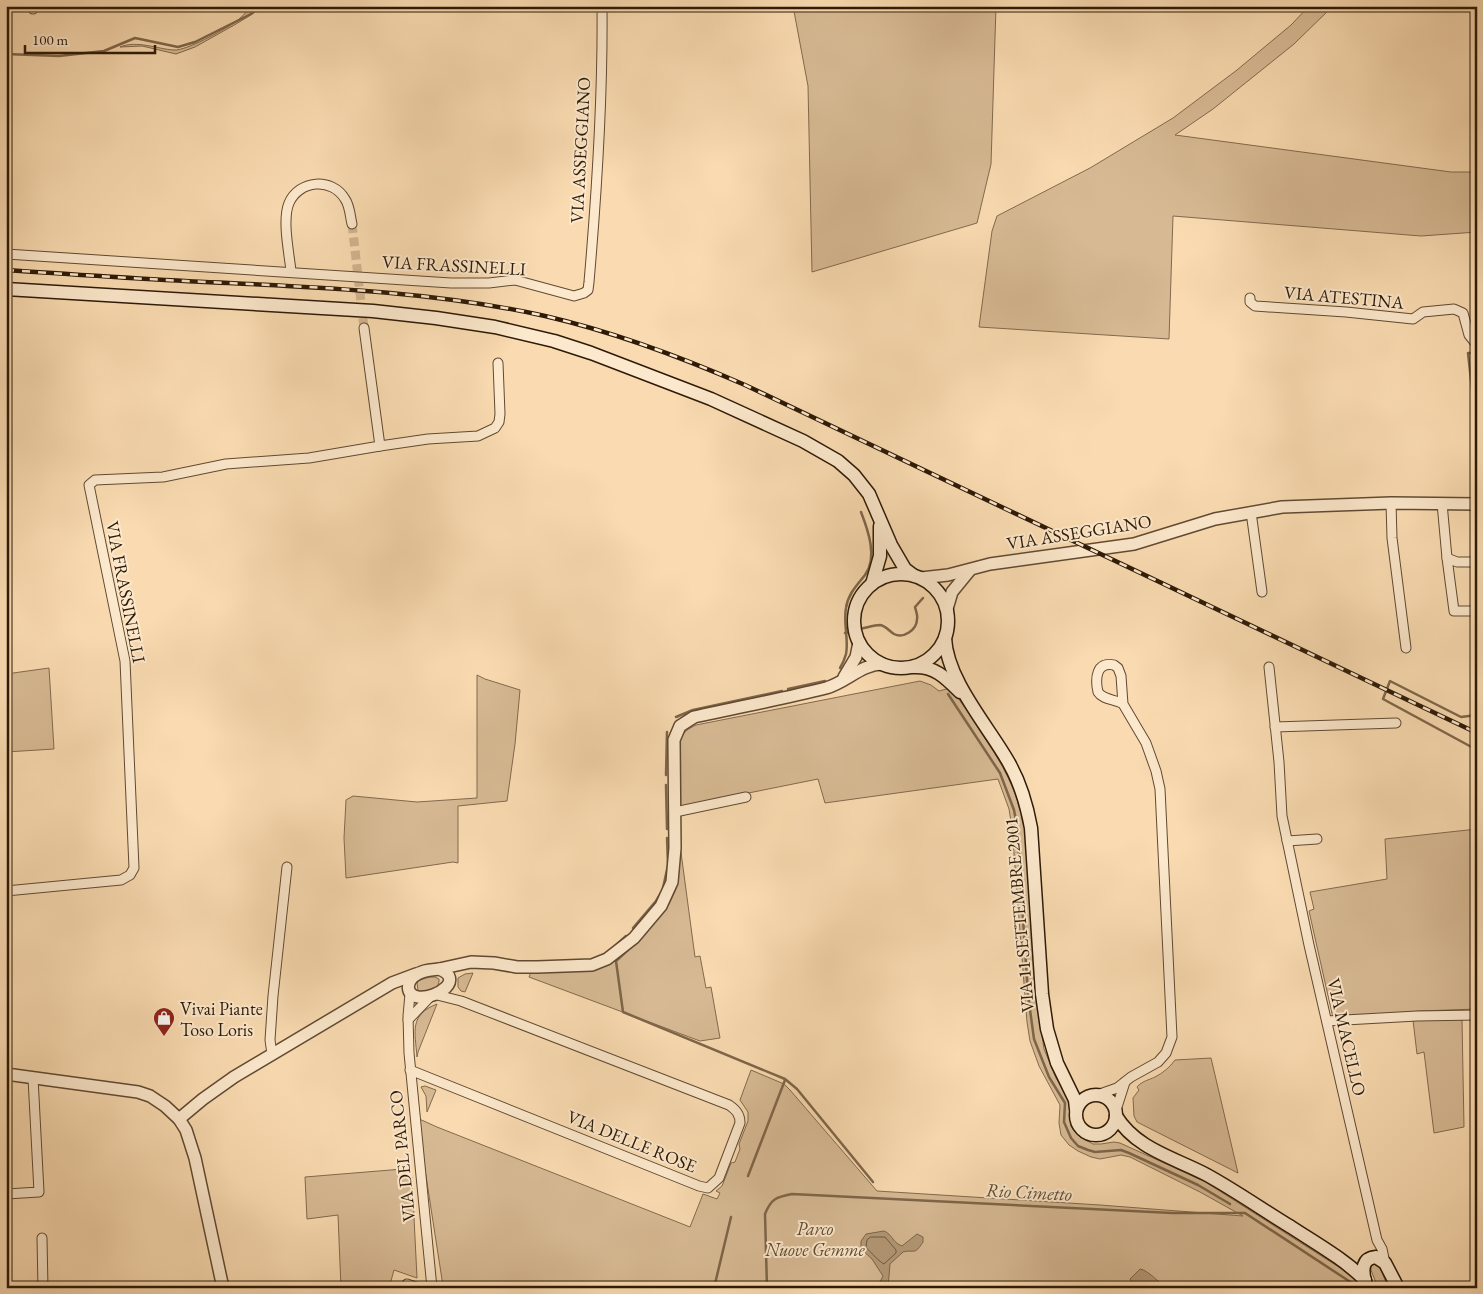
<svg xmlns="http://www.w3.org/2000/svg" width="1483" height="1294" viewBox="0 0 1483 1294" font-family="'EB Garamond',serif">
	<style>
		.green { fill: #d7ba94; stroke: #826a4e }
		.water { fill: #b49977; stroke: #7e664a }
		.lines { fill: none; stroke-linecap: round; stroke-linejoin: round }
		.shore { stroke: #705a3f; stroke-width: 1 }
		.stream { stroke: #7e664a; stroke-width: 2.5 }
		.minor-tunnel { stroke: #d1b48f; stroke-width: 9; stroke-dasharray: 9 4.5; stroke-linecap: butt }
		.minor-casing { stroke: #604a32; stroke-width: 11 }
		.tertiary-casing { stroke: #604a32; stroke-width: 14 }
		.secondary-casing { stroke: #2d1a07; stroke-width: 15 }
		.minor { stroke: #fce8cc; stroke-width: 9 }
		.tertiary { stroke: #fce8cc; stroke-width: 11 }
		.secondary { stroke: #fce8cc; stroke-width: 12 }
		.rail-casing { stroke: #2d1a07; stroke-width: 4.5 }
		.rail { stroke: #fce8cc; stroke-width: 2.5; stroke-dasharray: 8; stroke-linecap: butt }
		.labels { text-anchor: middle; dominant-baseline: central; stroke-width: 4; stroke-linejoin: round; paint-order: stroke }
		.street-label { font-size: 18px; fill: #2d1a07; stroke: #fce8cc }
		.poi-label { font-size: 18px; fill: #2d1a07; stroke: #fce8cc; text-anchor: start }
		.park-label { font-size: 18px; font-style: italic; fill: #604a31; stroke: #fce8cc }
		.water-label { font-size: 19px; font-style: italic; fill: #634d34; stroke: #fce8cc }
	</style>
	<rect width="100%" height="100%" fill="#fadbb1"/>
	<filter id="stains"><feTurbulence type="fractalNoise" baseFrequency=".004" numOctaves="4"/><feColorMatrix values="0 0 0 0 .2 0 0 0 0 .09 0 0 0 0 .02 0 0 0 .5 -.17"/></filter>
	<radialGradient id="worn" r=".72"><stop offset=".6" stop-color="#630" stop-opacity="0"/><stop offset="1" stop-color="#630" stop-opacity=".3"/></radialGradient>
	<g class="green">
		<path d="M251,6H259L254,13L236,24L195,47L176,54L142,46L120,47C137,40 157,49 174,50C186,51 223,30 234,23C241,18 246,13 251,6Z"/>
		<path d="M793,6H996L991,164L977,223L812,272L808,86Z"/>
		<path d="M1309,6H1333L1294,44L1213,109L1175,135L1451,172H1477V232L1421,236L1173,216L1169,339L979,327L992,231L997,216L1090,168L1173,118L1237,70L1291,25Z"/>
		<path d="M49,668L54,749L6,752V674Z"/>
		<path d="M477,675L485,679L520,690L515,744L507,801L458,806V863L453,862L346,878L344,838L346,800L353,796L417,802L477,798Z"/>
		<path d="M920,681L931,685L939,691L950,688C962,702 971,717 981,732C1003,765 1018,791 1025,830L1037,1001L1044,1049L1056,1078L1069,1099L1071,1126L1075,1132L1080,1137L1093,1144H1101L1114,1142L1120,1143L1204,1181L1356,1278L1364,1288H449L443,1286L417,1118L437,1127L690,1227L703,1194L717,1199L720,1193L716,1191L722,1186L731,1163L735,1162L740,1149L739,1144L748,1121V1112L740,1100L751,1070L784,1084L790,1090L877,1191L1100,1205L1243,1216L1200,1192L1130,1157L1121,1155L1100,1159L1091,1157L1078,1151L1069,1145L1061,1135L1059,1123L1060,1105L1039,1066L1030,1041L1027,1022L1012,828L1009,809L998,779L825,803L818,779L679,807L680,740C683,732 688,729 696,725Z"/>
		<path d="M1477,829V1009L1420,1011L1333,1018L1309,911L1314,909L1310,892L1387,879L1385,839Z"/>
		<path d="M680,845L695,957L700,956L706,988L711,987L720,1038L700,1041L529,977L532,970L561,971L615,951L663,901Z"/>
		<path d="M473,973L465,992L461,991L458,987V978L465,974Z"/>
		<path d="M430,977H435L439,979C440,990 427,992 418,991L417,983L420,980Z"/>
		<path d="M437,1004L418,1052L417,1057C415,1031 409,1015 437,1004Z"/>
		<path d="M1459,1019L1462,1020L1464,1127L1434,1133L1424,1052L1417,1054L1413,1020Z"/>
		<path d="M1211,1058L1238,1173L1137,1122L1134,1116L1133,1098L1139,1090L1137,1087C1142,1081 1149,1080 1155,1077C1163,1073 1170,1067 1175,1060Z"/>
		<path d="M425,1086L436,1090L427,1112L426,1096L421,1087Z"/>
		<path d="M403,1169L405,1178L412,1177L417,1278L394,1270L389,1288H341L338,1215L307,1219L305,1177Z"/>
		<path d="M1375,1264L1380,1267L1388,1288H1378L1371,1270V1266Z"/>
	</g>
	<g class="water">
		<path d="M884,1231C892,1234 893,1243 902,1246L917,1234L923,1237V1242C914,1256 915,1249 903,1252L890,1264L888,1288H871L878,1286L883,1276L872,1259L861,1249V1241L866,1234Z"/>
		<path d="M1140,1269C1148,1270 1159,1283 1167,1288C1155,1288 1136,1292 1130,1279Z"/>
	</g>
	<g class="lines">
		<path class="shore" d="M871,1237H885L896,1250V1253L884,1264C881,1263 869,1251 866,1247L867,1240Z"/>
		<g class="stream">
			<path d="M6,54L59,56L104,51L135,38L178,47L195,42L251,14L257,6"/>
			<path d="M1477,353H1468L1477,434"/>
			<path d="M860,629C866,628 874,625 880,625C886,626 889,631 894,634C903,639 917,630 917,619C918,616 916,611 915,607L923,598"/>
			<path d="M845,633L850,632"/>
			<path d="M840,668C843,663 845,658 846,654C849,640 843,623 846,608C848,594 857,585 865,575C878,558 868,530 861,512"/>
			<path d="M788,689L825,681"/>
			<path d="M948,694L1000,773L1014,810L1017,826L1028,995L1034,1039L1049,1077L1065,1103L1064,1122L1071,1138L1078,1146L1088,1150L1095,1152L1121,1150L1129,1153L1198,1185L1230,1204"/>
			<path d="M1477,715L1461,717L1390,681L1383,699L1477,750"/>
			<path d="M676,717L693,710L782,691"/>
			<path d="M666,775L667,732"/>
			<path d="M666,785L667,829"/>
			<path d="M663,888L668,865L667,838"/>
			<path d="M669,902L675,889"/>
			<path d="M633,928L656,901L661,893"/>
			<path d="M614,947L626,936"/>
			<path d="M630,948L616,961L623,1012L785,1079L797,1089L873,1182"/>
			<path d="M748,1176L785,1080"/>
			<path d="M714,1288L731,1217"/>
			<path d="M767,1288L765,1214C771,1199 776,1197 792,1194L1172,1213H1245L1355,1285"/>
		</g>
		<path class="minor-tunnel" d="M352,224L364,328"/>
		<g class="minor-casing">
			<g id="minor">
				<path d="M33,9V6"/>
				<path d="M6,254L451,283H489L515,280L574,296L584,293L588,290L589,282C597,190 603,98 602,6"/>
				<path d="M291,271C289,252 282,220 289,203C299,180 332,177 345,199C350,206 350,216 352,224"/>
				<path d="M1250,298V302L1255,306L1346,312L1413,319L1423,312L1454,309L1463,313L1469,335L1477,345"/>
				<path d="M364,328L380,446"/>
				<path d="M1391,503L1392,538L1406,648"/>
				<path d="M1442,503L1447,558"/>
				<path d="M1251,512L1262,592"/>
				<path d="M1477,562H1457L1447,558L1454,611H1477"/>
				<path d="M1269,667L1279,762L1282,816L1309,945L1377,1240L1382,1249L1385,1263"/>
				<path d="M1275,727L1396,723"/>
				<path d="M675,812L746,797"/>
				<path d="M1287,841L1317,839"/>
				<path d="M6,891L121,880L130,875L134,868L125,661L89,485L95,480L163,477L226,464L309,458L380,446L428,439L478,436L495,428L499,422L500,414L498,363"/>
				<path d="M410,994L408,1016L409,1053L432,1288"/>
				<path d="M408,1020L430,997"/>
				<path d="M1327,1021L1417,1016L1477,1015"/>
				<path d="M272,1054L270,1040L273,996L287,867"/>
				<path d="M410,1070L699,1186L708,1188L719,1178L740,1123C740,1114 736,1110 729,1105L461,1001L437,995"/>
				<path d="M1097,1095L1117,1088L1131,1077L1158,1062L1166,1053L1172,1037L1160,789L1156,771L1146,743L1123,704L1121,676L1118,668L1114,665C1096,661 1095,679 1098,692C1103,700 1115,699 1123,704"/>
				<path d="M1116,1110L1125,1082"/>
				<path d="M6,1194L39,1192L33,1078"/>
				<path d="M42,1238L43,1288"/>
				<path d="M405,1288L407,1284L419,1288"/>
			</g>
		</g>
		<g class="tertiary-casing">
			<g id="tertiary">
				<path d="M921,578L948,575L990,564L1134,544L1215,519L1282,507L1391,503L1477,504"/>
				<path d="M947,609L952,592L970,570"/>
				<path d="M844,677L856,657L859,642"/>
				<path d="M439,969L471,962L494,963L517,967H537L592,965L607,959L634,938L661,906L672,882L675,848L674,740L680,726L694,717C738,707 783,699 826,688C847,682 861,664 883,664"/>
				<path d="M439,969C465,979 438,999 418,997C405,995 406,981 416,975C422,970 431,970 439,969Z"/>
				<path d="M6,1074L138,1092L150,1096L165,1106L179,1119L186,1130L195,1158L223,1288"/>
				<path d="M179,1119L203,1099L234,1077L392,983L416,974"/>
			</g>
		</g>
		<g class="secondary-casing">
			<g id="secondary">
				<path d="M6,289L373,311L436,318L495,327L554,341L591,353L711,399L803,441L838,461L854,475L869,494L891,545L905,569L913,575"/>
				<circle cx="901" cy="621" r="47"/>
				<path d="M872,584L880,556V526"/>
				<path d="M945,638C947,681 989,727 1009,763C1021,784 1027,806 1031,828L1042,994L1047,1029L1057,1063L1075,1100L1076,1109"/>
				<path d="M914,667C935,666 946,678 960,692"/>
				<circle cx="1096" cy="1115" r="20"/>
				<path d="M1116,1116C1136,1149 1175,1158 1207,1175C1236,1191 1263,1210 1291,1227C1317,1244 1344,1259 1365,1280"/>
				<path d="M1365,1281C1362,1270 1362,1258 1376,1257L1385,1263L1398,1288"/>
			</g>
		</g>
		<use href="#minor" class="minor"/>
		<use href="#tertiary" class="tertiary"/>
		<use href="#secondary" class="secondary"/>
		<g class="rail-casing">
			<path id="rail" d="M6,270C81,275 155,280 229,283C335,288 441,293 545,316C614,332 681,357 745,385L1477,733"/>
		</g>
		<use href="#rail" class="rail"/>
	</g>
	<defs>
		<g id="shop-pin" transform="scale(1.125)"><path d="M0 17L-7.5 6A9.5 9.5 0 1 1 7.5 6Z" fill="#8f2418" stroke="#fce8cc"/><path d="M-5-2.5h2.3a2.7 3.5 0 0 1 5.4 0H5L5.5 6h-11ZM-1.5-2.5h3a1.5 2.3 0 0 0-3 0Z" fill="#fff"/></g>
	</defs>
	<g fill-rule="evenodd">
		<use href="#shop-pin" x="164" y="1018"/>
	</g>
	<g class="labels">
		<g class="street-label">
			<text transform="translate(580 150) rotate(-87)">VIA ASSEGGIANO</text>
			<text transform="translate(454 265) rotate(3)">VIA FRASSINELLI</text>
			<text transform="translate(1344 297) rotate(5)">VIA ATESTINA</text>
			<text transform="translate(1079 532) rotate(-9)">VIA ASSEGGIANO</text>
			<text transform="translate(126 592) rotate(79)">VIA FRASSINELLI</text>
			<text transform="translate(1019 915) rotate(-95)">VIA 11 SETTEMBRE 2001</text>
			<text transform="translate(1347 1037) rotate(77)">VIA MACELLO</text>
			<text transform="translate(632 1141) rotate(22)">VIA DELLE ROSE</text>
			<text transform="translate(402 1156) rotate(-96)">VIA DEL PARCO</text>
		</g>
		<g class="poi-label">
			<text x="180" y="1008">Vivai Piante<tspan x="180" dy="21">Toso Loris</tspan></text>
		</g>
		<g class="park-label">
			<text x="815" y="1228">Parco<tspan x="815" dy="21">Nuove Gemme</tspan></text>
		</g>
		<g class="water-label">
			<text transform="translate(1029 1192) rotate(3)">Rio Cimetto</text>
		</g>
	</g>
	<rect width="1483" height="1294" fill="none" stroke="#fadbb1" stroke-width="25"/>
	<rect x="8" y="8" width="1468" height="1279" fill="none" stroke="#2d1a07" stroke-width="2.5"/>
	<rect x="12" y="12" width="1458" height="1269" fill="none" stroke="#2d1a07"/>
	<path d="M25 45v8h130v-8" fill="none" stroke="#2d1a07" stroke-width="2.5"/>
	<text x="32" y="45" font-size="15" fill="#2d1a07" stroke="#fce8cc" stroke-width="4" paint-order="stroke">100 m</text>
	<rect width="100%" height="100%" filter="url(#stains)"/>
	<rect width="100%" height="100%" fill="url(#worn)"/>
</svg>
